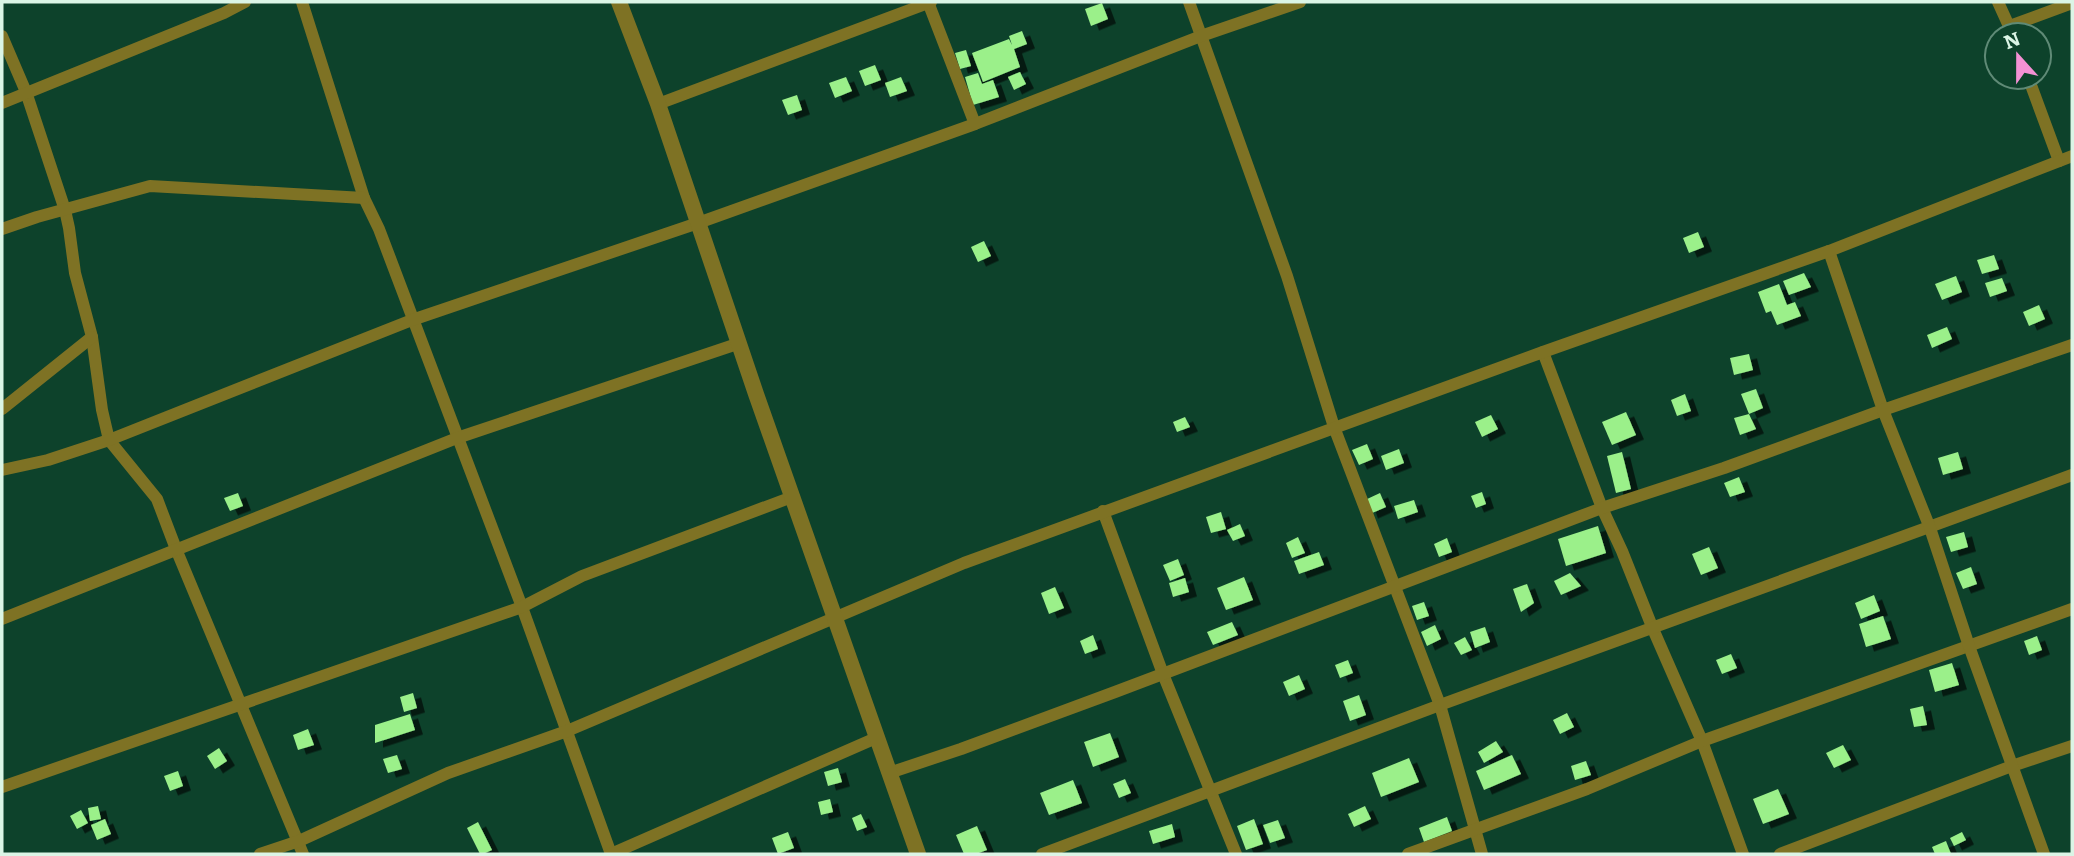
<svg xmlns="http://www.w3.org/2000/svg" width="2074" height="856" viewBox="0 0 2074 856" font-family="Literata,serif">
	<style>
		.building { fill: #9bf08a; filter: url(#shadow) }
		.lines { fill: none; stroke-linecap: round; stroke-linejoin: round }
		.minor { stroke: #7e7224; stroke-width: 12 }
		.tertiary { stroke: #7e7224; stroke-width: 16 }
	</style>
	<defs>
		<filter id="shadow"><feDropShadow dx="8" dy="4.5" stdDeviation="0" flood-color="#0009"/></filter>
	</defs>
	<rect width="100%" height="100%" fill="#0d422b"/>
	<g class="building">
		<path d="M1102,3L1108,19L1091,26L1085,9Z"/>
		<path d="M1022,31L1027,44L1014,49L1020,67L983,82L972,53L1009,39L1012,45L1009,36Z"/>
		<path d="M966,50L971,66L960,69L955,53Z"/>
		<path d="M875,65L881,80L865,86L859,71Z"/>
		<path d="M1020,72L1026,84L1014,90L1008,77Z"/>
		<path d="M978,73L982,84L993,80L999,97L973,105L965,77Z"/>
		<path d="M846,77L852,91L835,98L829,83Z"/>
		<path d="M901,77L907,91L890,97L885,83Z"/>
		<path d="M797,95L802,110L788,115L782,100Z"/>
		<path d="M1698,232L1704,247L1689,253L1683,238Z"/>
		<path d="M984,241L991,256L978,262L971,247Z"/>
		<path d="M1994,255L1999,269L1982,274L1977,260Z"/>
		<path d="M1804,273L1811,287L1789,295L1783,281Z"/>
		<path d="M1956,276L1962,292L1942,300L1935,284Z"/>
		<path d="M2002,278L2007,291L1990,297L1985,283Z"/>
		<path d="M1779,284L1787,305L1795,302L1801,316L1777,325L1771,311L1766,313L1758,292Z"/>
		<path d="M2039,305L2045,319L2029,326L2023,312Z"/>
		<path d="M1947,327L1952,339L1932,348L1927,335Z"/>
		<path d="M1749,354L1753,370L1734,375L1730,358Z"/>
		<path d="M1756,389L1763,408L1749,414L1741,394Z"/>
		<path d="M1685,394L1691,411L1677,416L1671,400Z"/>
		<path d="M1626,412L1636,435L1612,445L1602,422Z"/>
		<path d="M1749,414L1756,429L1740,435L1734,418Z"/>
		<path d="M1491,415L1498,429L1482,437L1475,422Z"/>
		<path d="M1185,417L1190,427L1177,432L1173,422Z"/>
		<path d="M1367,444L1373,459L1359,465L1352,450Z"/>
		<path d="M1399,449L1404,463L1386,470L1381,456Z"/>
		<path d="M1622,452L1631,489L1616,493L1607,456Z"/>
		<path d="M1958,452L1963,469L1943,475L1938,458Z"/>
		<path d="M1739,477L1745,492L1730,497L1724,483Z"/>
		<path d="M1482,492L1486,504L1476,508L1471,496Z"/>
		<path d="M238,493L243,506L230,511L224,498Z"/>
		<path d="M1380,493L1386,507L1370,514L1365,500Z"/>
		<path d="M1414,500L1418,512L1398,519L1394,506Z"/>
		<path d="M1221,512L1226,529L1211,533L1206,517Z"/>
		<path d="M1240,524L1245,536L1233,541L1227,530Z"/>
		<path d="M1598,526L1606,553L1566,566L1558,539Z"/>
		<path d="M1964,532L1968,547L1951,552L1946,537Z"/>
		<path d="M1298,537L1305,553L1292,558L1286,543Z"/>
		<path d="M1447,538L1452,552L1439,557L1434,544Z"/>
		<path d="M1709,547L1718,568L1701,575L1692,554Z"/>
		<path d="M1319,552L1324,565L1299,574L1294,561Z"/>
		<path d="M1178,559L1184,575L1170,581L1163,565Z"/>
		<path d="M1971,567L1977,584L1963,589L1956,573Z"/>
		<path d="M1570,573L1581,586L1561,595L1554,581Z"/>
		<path d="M1244,577L1253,600L1226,610L1217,588Z"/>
		<path d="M1185,578L1189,592L1173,597L1169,583Z"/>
		<path d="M1527,584L1534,603L1521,612L1513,589Z"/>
		<path d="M1055,587L1064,608L1049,614L1041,593Z"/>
		<path d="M1874,595L1880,611L1861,619L1855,603Z"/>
		<path d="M1424,602L1429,616L1417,620L1412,606Z"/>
		<path d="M1883,616L1891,639L1866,647L1859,624Z"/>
		<path d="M1232,622L1238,635L1213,645L1207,632Z"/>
		<path d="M1435,625L1441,639L1427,646L1421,632Z"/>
		<path d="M1485,627L1490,642L1475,648L1470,632Z"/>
		<path d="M1093,635L1098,649L1085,654L1080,641Z"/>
		<path d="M2037,636L2042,650L2029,655L2024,641Z"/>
		<path d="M1465,637L1472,650L1461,655L1454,643Z"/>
		<path d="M1731,654L1737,668L1722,674L1716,660Z"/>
		<path d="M1348,660L1353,673L1340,678L1335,665Z"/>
		<path d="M1952,663L1959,685L1935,692L1929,670Z"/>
		<path d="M1299,675L1305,689L1289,696L1283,682Z"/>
		<path d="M413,693L417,708L404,712L400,697Z"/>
		<path d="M1359,695L1366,715L1350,721L1343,701Z"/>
		<path d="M1923,706L1927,725L1914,727L1910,709Z"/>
		<path d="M1567,713L1574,727L1560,734L1553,720Z"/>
		<path d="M410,714L415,730L375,743V725Z"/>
		<path d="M308,729L314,745L298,750L293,735Z"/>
		<path d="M1110,733L1119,757L1093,767L1084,742Z"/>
		<path d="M1496,741L1503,752L1484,763L1478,752Z"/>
		<path d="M1843,745L1851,760L1834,768L1826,753Z"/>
		<path d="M219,748L227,761L215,769L207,756Z"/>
		<path d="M397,755L402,769L388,773L383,759Z"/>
		<path d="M1512,755L1521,774L1484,790L1476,771Z"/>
		<path d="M1409,758L1419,782L1381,797L1372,773Z"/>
		<path d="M1586,761L1591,775L1575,780L1571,766Z"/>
		<path d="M838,768L842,782L828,786L824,772Z"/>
		<path d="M178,771L183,786L170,791L164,776Z"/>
		<path d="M1125,779L1131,793L1119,798L1113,784Z"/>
		<path d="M1073,780L1082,803L1049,815L1040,793Z"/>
		<path d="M1778,789L1789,814L1763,824L1753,799Z"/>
		<path d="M830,799L833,812L821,815L818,802Z"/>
		<path d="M98,806L101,819L90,821L88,808Z"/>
		<path d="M1365,806L1371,819L1354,827L1348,814Z"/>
		<path d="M81,810L88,823L77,829L70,816Z"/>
		<path d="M861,814L867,827L857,831L852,818Z"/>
		<path d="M1447,817L1452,831L1424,842L1419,828Z"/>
		<path d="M105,819L111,834L97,840L91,825Z"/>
		<path d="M1254,819L1263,844L1246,850L1237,826Z"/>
		<path d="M1278,820L1285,838L1270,843L1263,825Z"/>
		<path d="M478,822L492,850L483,854H480L467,828Z"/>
		<path d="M1172,824L1175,837L1153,844L1149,831Z"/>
		<path d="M977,826L987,850L976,854H964L956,835Z"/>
		<path d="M788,832L794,848L778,854L772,838Z"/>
		<path d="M1962,832L1966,840L1954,846L1950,838Z"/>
		<path d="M1946,841L1951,854H1935L1932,847Z"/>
	</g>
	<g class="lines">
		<g class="minor">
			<path d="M302,2L364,198L379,229L522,607L611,854"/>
			<path d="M928,2L975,124"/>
			<path d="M1189,2L1287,276L1334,427L1440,705L1482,854"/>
			<path d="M1998,2L2013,35"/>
			<path d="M2010,26L2072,3"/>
			<path d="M2,36L26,92L65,210L69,228L75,273L92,337L102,410L109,440L157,499L176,549L303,854"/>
			<path d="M2028,77L2059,161"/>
			<path d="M2,103L224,13L245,2"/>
			<path d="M658,104L931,2"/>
			<path d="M2,229L37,217L150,186L364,198"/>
			<path d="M1543,352L1602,508L1622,551L1653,629L1702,741L1743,854"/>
			<path d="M2,409L92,337"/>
			<path d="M2,470L48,460L109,440L412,320L698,223L975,124L1201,36L1300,2"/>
			<path d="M1103,511L1163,674L1236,854"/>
			<path d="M2,619L457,438L740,343"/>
			<path d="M889,773L961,749L1115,692L1602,508L1724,468L1883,410L1829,251"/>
			<path d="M2,787L522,607L582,576L792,497"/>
			<path d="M260,854L299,841L448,773L567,731L964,563L1543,352L1829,251L2072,156"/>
			<path d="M611,854L876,738"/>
			<path d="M1042,854L1440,705L2072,475"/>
			<path d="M1408,854L1587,789L1702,741L2072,609"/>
			<path d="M1780,854L2012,766L2072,746"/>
			<path d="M2044,854L1969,646L1930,528L1883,410L2072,345"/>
		</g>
		<path class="tertiary" d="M619,2L658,104L756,394L918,854"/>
	</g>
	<rect width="2074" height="856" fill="none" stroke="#dbf5e6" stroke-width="7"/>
	<g transform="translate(2018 56) rotate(339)"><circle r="33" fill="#0d422b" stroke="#5f8a76" stroke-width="2"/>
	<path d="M0-5L12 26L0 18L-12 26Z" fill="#f491d4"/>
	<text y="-10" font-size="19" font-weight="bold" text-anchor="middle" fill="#dbf5e6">N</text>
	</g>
</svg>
